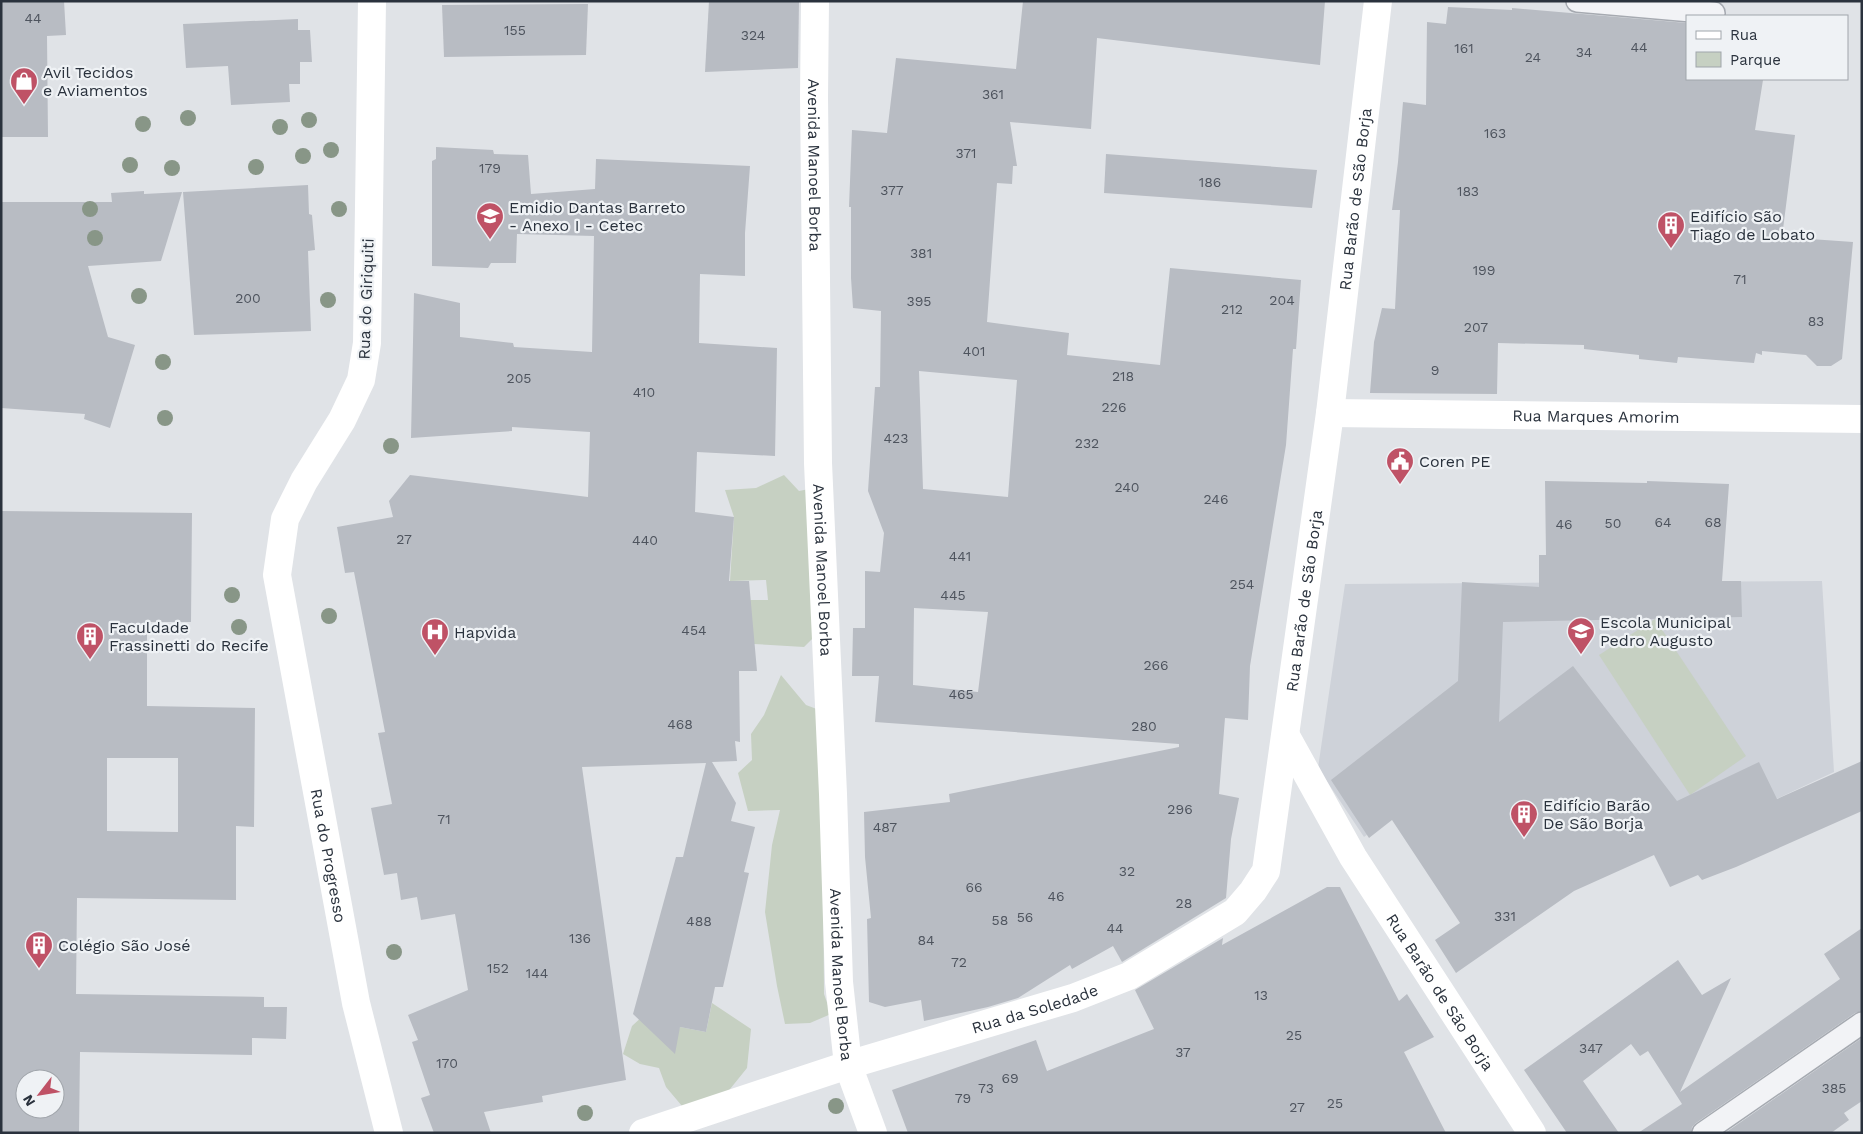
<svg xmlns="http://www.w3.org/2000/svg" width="1863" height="1134" viewBox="0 0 1863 1134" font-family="'Work Sans',sans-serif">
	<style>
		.built { fill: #ced2d9 }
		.green { fill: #c6d0c2 }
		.building { fill: #b8bcc3; fill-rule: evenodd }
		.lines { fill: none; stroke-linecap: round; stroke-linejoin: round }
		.lane-casing { stroke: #a6aab1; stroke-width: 24 }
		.lane { stroke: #f2f3f6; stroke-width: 21 }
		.secondary { stroke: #fff; stroke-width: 28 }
		.tree { fill: #889687 }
		.labels { text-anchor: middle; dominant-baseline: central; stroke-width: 4.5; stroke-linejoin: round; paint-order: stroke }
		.number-label { font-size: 14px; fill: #4e545e }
		.poi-label { font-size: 16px; fill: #2a323d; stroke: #eff2f5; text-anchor: start }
		.street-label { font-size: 16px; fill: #2a323d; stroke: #eff2f5 }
	</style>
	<rect width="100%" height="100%" fill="#e0e3e7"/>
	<path class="built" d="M1822,581L1834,772L1685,842L1480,754L1364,837L1318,768L1345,584Z"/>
	<g class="green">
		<path d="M784,475L799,491L824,486L819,632L804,647L754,644L727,600H768L766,580L730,581L734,517L725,490L756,488Z"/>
		<path d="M1655,619L1746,756L1690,795L1599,655Z"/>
		<path d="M781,675L806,705L822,711L824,994L831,1014L810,1023L785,1024L777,986L765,912L772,845L780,810L748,811L738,773L752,760L751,734L764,715Z"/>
		<path d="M712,1003L751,1029L747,1068L726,1094L682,1106L666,1087L659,1068L640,1064L623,1054L632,1026L644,1015L669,1047L680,1027L706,1032Z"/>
	</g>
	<g class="building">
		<path d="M1,1H64L66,35L47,36L48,137H1Z"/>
		<path d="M709,1H799L798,68L705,72Z"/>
		<path d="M1023,1H1325L1320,65L1097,38L1091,129L1010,122L1017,166H1013L1012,184L997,183L987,322L1069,333L1067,355L1160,365L1170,268L1301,280L1296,349H1293L1286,445L1250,666L1248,720L1225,718L1219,794L1239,798L1231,839L1226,898L1122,962L1113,946L1072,969L1070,965L1018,998L988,1007L924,1021L921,1000L885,1007L869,1002L867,919L871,918L865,857L864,812L950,802L949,794L1179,747V744L875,722L879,676H852L853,628H865V571L880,572L884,533L868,491L875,387H880L881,311L853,308L851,278V207H849L852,130L887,133L896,58L1016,69ZM919,371L1017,380L1008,497L923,489ZM914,608L988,612L978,692L913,685Z"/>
		<path d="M588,4L586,55L444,57L442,5Z"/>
		<path d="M1448,7L1512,10V8L1687,23V79L1763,80L1755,130L1795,135L1782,237L1853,242L1842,359L1831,366H1817L1806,355L1762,351V355L1756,353L1754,363L1678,357L1677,363L1639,359V355L1584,349V345L1498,343L1497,394L1370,393L1374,342L1382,308L1395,309L1400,210H1392L1398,162L1403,102L1426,105L1427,22L1446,24Z"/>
		<path d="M298,19V30H310L312,62H300V84H289L290,102L231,105L228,66L186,68L183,24Z"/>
		<path d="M436,147L493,150L494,154L528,155L531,194L595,189L596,159L750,166L745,233V276L700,274L699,343L777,348L775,456L697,452L695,512L734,517L729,581H749L757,671H739L740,742L735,741L737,761L712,762L736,803L731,821L755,827L744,872L749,873L723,987H715L706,1032L680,1027L675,1054L633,1014L676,857H683L706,763L582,767L626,1080L542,1096L543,1102L484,1112L491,1133H434L421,1098L430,1095L412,1042L418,1040L408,1015L468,990L455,914L421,920L417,897L401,900L397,873L384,875L371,808L392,804L378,733L385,732L354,572L345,573L337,527L393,517L389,501L410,475L588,497L590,432L512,427V431L411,438L414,293L460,303V337L513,343L514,347L592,352L594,236L517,234L516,263H491L488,268L432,266V161L436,159Z"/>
		<path d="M1106,154L1317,170L1312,208L1104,193Z"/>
		<path d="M308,185L309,214L312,215L315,250L308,251L311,331L194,335L183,192Z"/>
		<path d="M144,191V194L182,192L161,261L88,266L108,337L135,345L110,428L84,419L85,414L1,408V202H112L111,193Z"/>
		<path d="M1545,481L1647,483V481L1729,484L1722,581H1741L1742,617L1503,622L1499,722L1573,666L1677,801L1759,762L1777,799L1862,761V811L1736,867L1702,880L1698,875L1670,887L1654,855L1574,891L1456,973L1435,940L1460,923L1392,820L1369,838L1331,780L1458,681L1462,582L1539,587V555H1546Z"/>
		<path d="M1,511L192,513L191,622H147V706L255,708L254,827L236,826V900L77,898L76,994L264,997V1007H287L286,1039L252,1038V1055L80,1052L79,1133H1ZM107,758H178V832L107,831ZM25,1079H55V1109H25Z"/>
		<path d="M1327,887H1340L1399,1001L1407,994L1434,1037L1404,1052L1446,1133H908L892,1090L1036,1040L1047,1071L1154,1029L1135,990L1223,938L1222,945Z"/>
		<path d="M1862,928V1011L1855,1013L1696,1123L1692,1127L1691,1133H1638L1682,1104L1648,1051L1640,1056L1631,1044L1583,1081L1619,1133H1567L1524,1070L1678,960L1702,995L1731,978L1680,1092L1840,979L1824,954Z"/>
		<path d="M1862,1038V1101L1844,1113L1849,1120L1831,1133H1725Z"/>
	</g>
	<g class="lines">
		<g class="lane-casing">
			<g id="lane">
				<path d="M1577,1L1714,13"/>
				<path d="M1703,1133L1862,1023"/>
			</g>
		</g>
		<use href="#lane" class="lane"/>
		<g class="secondary">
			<path id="s1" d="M372,1L367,343L361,380L342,420L304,481L285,519L277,575L356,1003L389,1133"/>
			<path id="s2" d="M815,1L814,97L818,463L833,794L839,982L848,1065L873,1133"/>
			<path id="s3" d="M1330,413L1862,419"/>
			<path id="s4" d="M1286,736L1353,857L1532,1133"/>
			<path id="s5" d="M643,1133L848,1065L1073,998L1129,976L1235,912L1253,891L1266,871L1330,413L1378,1"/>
		</g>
	</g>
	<g class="tree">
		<circle cx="188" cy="118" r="8"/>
		<circle cx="309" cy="120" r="8"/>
		<circle cx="143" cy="124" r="8"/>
		<circle cx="280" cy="127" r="8"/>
		<circle cx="331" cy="150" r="8"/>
		<circle cx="303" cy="156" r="8"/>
		<circle cx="130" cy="165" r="8"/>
		<circle cx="256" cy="167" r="8"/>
		<circle cx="172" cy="168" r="8"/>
		<circle cx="90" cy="209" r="8"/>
		<circle cx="339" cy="209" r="8"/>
		<circle cx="95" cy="238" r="8"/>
		<circle cx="139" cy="296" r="8"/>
		<circle cx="328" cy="300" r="8"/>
		<circle cx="163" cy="362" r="8"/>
		<circle cx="165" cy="418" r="8"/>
		<circle cx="391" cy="446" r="8"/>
		<circle cx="232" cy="595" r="8"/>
		<circle cx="329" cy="616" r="8"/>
		<circle cx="239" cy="627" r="8"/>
		<circle cx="394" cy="952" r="8"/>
		<circle cx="836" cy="1106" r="8"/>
		<circle cx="585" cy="1113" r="8"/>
	</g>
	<defs>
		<g id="shop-pin" transform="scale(1.4375)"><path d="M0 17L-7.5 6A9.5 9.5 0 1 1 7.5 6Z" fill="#bf5266" stroke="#eff2f5"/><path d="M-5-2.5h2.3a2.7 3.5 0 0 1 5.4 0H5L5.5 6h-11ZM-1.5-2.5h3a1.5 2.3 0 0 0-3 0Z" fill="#fff"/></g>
		<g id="school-pin" transform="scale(1.4375)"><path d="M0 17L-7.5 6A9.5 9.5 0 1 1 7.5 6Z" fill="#bf5266" stroke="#eff2f5"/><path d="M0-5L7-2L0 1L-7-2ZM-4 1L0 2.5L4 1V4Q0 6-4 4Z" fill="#fff"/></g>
		<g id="building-pin" transform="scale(1.4375)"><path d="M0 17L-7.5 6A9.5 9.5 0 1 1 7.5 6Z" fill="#bf5266" stroke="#eff2f5"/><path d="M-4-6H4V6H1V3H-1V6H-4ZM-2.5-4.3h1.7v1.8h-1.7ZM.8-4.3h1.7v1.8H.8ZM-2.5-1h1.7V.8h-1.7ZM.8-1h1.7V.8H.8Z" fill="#fff"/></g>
		<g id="civic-pin" transform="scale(1.4375)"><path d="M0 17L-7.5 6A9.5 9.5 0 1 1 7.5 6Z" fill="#bf5266" stroke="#eff2f5"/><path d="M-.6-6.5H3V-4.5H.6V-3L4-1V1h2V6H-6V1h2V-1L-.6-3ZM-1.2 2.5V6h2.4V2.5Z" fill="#fff"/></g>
		<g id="hospital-pin" transform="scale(1.4375)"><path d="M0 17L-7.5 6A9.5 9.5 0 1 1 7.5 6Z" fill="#bf5266" stroke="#eff2f5"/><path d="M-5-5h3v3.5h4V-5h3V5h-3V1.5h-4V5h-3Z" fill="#fff"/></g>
	</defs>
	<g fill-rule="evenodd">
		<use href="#shop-pin" x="24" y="81"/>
		<use href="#school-pin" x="490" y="216"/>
		<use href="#building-pin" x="1671" y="225"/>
		<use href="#civic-pin" x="1400" y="461"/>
		<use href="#school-pin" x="1581" y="631"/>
		<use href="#hospital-pin" x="435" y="632"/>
		<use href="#building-pin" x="90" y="636"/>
		<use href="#building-pin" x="1524" y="814"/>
		<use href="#building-pin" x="39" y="945"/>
	</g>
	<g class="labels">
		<g class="number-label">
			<text x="33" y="18">44</text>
			<text x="515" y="30">155</text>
			<text x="753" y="35">324</text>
			<text x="1639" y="47">44</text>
			<text x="1464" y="48">161</text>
			<text x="1584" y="52">34</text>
			<text x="1533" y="57">24</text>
			<text x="993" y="94">361</text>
			<text x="1495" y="133">163</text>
			<text x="966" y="153">371</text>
			<text x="490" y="168">179</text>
			<text x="1210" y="182">186</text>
			<text x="892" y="190">377</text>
			<text x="1468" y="191">183</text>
			<text x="921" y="253">381</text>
			<text x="1484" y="270">199</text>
			<text x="1740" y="279">71</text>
			<text x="248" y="298">200</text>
			<text x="1282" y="300">204</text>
			<text x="919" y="301">395</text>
			<text x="1232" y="309">212</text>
			<text x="1816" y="321">83</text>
			<text x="1476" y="327">207</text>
			<text x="974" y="351">401</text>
			<text x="1435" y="370">9</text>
			<text x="1123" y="376">218</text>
			<text x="519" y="378">205</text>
			<text x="644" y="392">410</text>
			<text x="1114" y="407">226</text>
			<text x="896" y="438">423</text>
			<text x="1087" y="443">232</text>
			<text x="1127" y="487">240</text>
			<text x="1216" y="499">246</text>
			<text x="1663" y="522">64</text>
			<text x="1713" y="522">68</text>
			<text x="1613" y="523">50</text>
			<text x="1564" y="524">46</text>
			<text x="404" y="539">27</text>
			<text x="645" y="540">440</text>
			<text x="960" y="556">441</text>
			<text x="1242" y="584">254</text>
			<text x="953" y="595">445</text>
			<text x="694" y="630">454</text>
			<text x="1156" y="665">266</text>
			<text x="961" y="694">465</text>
			<text x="680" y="724">468</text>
			<text x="1144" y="726">280</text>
			<text x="1180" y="809">296</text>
			<text x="444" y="819">71</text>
			<text x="885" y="827">487</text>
			<text x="1127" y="871">32</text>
			<text x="974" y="887">66</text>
			<text x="1056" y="896">46</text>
			<text x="1184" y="903">28</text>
			<text x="1505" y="916">331</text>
			<text x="1025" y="917">56</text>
			<text x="1000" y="920">58</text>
			<text x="699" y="921">488</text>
			<text x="1115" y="928">44</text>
			<text x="580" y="938">136</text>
			<text x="926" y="940">84</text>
			<text x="959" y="962">72</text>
			<text x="498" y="968">152</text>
			<text x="537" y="973">144</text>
			<text x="1261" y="995">13</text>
			<text x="1294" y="1035">25</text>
			<text x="1591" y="1048">347</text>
			<text x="1183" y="1052">37</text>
			<text x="447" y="1063">170</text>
			<text x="1010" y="1078">69</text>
			<text x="986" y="1088">73</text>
			<text x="1834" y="1088">385</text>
			<text x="963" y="1098">79</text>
			<text x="1335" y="1103">25</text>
			<text x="1297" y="1107">27</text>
		</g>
		<g class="poi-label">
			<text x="43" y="72">Avil Tecidos<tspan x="43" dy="18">e Aviamentos</tspan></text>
			<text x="509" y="207">Emidio Dantas Barreto<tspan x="509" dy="18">- Anexo I - Cetec</tspan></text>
			<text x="1690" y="216">Edifício São<tspan x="1690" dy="18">Tiago de Lobato</tspan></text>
			<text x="1419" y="461">Coren PE</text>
			<text x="1600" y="622">Escola Municipal<tspan x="1600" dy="18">Pedro Augusto</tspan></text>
			<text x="109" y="627">Faculdade<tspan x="109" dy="18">Frassinetti do Recife</tspan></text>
			<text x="454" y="632">Hapvida</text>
			<text x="1543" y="805">Edifício Barão<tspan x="1543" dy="18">De São Borja</tspan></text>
			<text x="58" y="945">Colégio São José</text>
		</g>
		<g class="street-label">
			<text stroke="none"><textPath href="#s2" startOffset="164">Avenida Manoel Borba</textPath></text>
			<text stroke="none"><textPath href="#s5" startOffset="1364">Rua Barão de São Borja</textPath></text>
			<text transform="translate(366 299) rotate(-88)">Rua do Giriquiti</text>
			<text stroke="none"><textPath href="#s3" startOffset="266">Rua Marques Amorim</textPath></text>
			<text stroke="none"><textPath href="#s2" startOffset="569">Avenida Manoel Borba</textPath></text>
			<text stroke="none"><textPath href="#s5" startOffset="959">Rua Barão de São Borja</textPath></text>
			<text stroke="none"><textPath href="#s1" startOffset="880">Rua do Progresso</textPath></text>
			<text stroke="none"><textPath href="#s2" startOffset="974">Avenida Manoel Borba</textPath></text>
			<text stroke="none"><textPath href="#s4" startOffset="299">Rua Barão de São Borja</textPath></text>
			<text stroke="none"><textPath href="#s5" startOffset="411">Rua da Soledade</textPath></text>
		</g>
	</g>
	<rect width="1863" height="1134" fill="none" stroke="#2a323d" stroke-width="5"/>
	<rect x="1686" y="15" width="162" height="65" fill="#eff2f5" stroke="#a0a5ab"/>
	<rect x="1696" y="31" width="25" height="8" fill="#ffffff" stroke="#a0a5ab"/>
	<text x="1730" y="40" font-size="15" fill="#2a323d">Rua</text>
	<rect x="1696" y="52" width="25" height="15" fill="#c6d0c2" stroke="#a0a5ab"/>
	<text x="1730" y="65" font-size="15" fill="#2a323d">Parque</text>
	<g transform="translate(40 1094) rotate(239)"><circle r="24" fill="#eff2f5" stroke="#a0a5ab"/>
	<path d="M0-4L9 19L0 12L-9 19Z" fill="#bf5266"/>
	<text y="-8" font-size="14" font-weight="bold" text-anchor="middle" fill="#2a323d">N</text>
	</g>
</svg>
